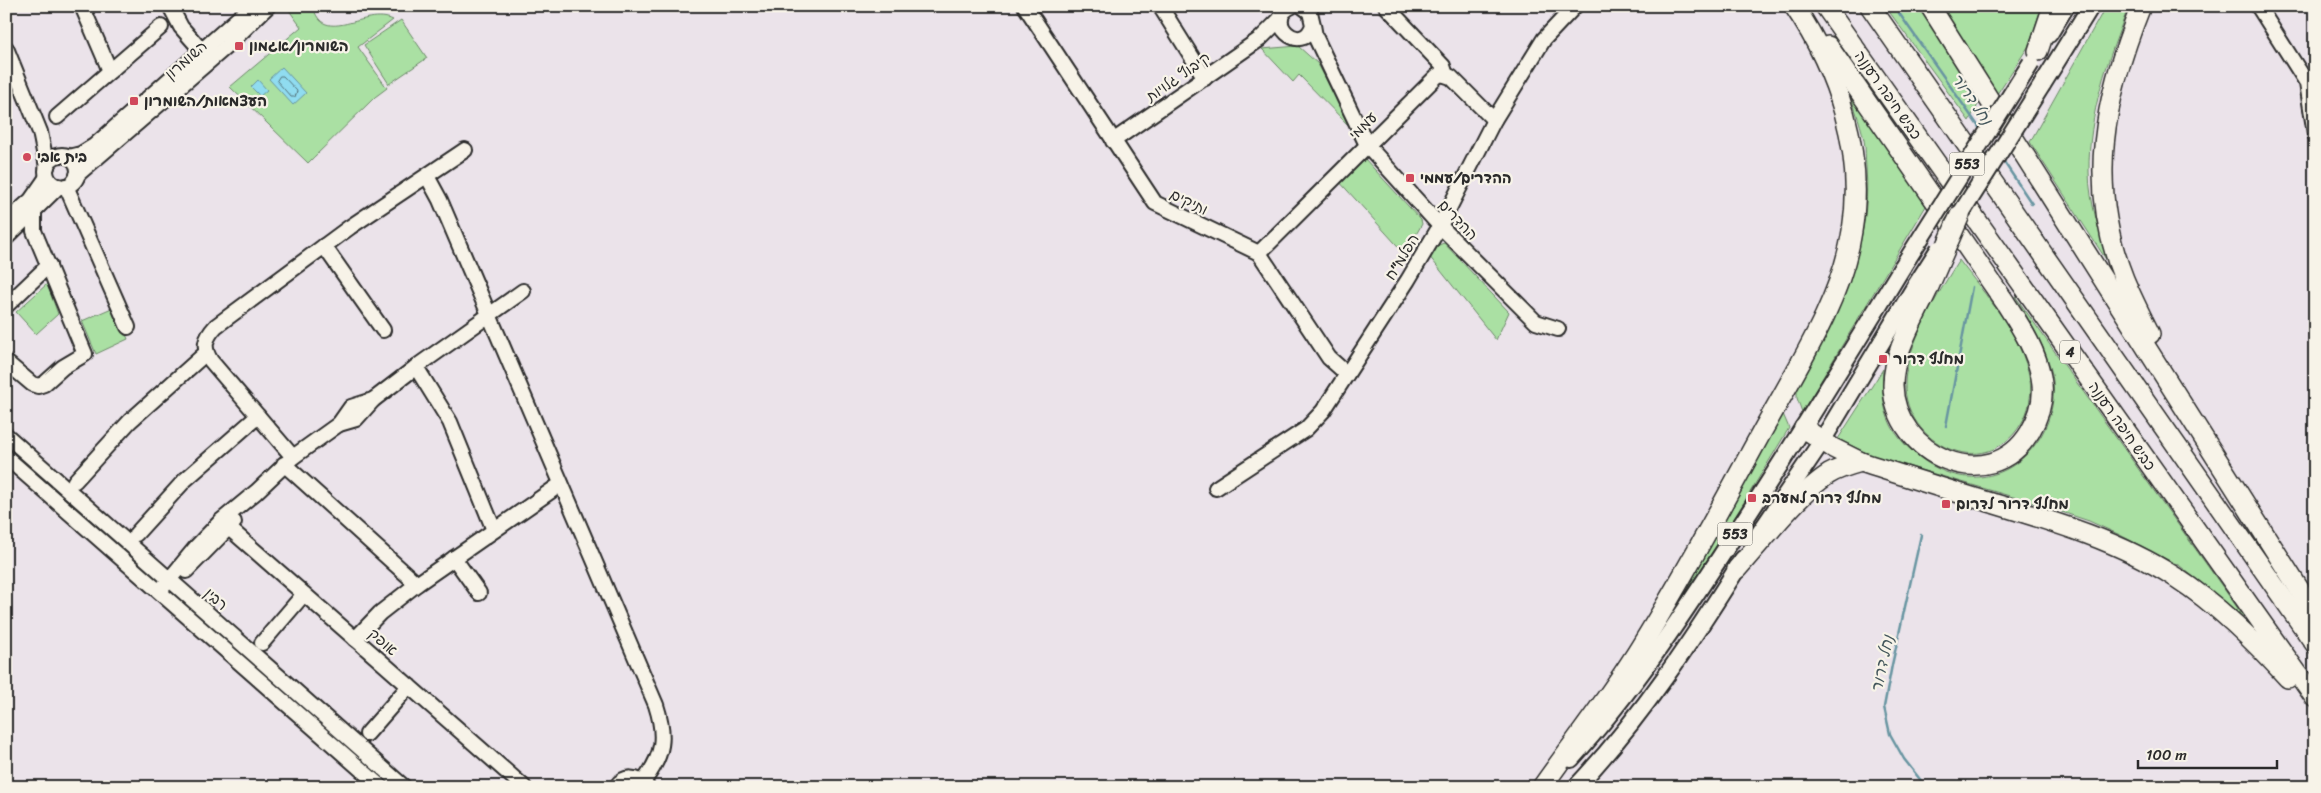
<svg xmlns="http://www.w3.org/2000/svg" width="2321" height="793" viewBox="0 0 2321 793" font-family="Sriracha,'Playpen Sans Hebrew',sans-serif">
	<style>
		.green { fill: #aae0a3; stroke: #6a8667 }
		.water { fill: #90dcf0; stroke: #6895a1 }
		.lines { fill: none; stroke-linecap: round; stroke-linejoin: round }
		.shore { stroke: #53727a; stroke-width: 1 }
		.stream { stroke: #6895a1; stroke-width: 2.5 }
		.minor-casing { stroke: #2b2b2b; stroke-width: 18 }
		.major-casing { stroke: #2b2b2b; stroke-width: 20 }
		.highway-casing { stroke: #2b2b2b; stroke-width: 22 }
		.minor { stroke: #f7f3e8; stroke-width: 14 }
		.major { stroke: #f7f3e8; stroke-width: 16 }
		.highway { stroke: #f7f3e8; stroke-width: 19 }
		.major-bridge-casing { stroke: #2b2b2b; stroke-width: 20; stroke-linecap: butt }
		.highway-bridge-casing { stroke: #2b2b2b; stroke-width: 22; stroke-linecap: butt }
		.major-bridge { stroke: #f7f3e8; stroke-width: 16 }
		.highway-bridge { stroke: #f7f3e8; stroke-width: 19 }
		.poi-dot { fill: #d1495b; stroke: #f7f3e8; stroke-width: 2 }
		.labels { text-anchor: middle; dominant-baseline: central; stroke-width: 4.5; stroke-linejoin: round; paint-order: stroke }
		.shield { fill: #f7f3e8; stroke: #686764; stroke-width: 1 }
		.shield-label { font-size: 14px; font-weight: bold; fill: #2b2b2b }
		.poi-label { font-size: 15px; font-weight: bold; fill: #2b2b2b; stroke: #f7f3e8; text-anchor: start }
		.street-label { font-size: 15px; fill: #2b2b2b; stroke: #f7f3e8 }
		.water-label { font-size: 16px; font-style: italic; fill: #44575c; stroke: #f7f3e8 }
	</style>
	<rect width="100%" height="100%" fill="#ebe3ea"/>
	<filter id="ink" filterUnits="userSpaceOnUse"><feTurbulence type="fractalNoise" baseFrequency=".02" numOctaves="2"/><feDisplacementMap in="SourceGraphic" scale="10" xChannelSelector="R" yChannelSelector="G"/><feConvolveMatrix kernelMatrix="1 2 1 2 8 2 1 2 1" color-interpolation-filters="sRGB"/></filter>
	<g filter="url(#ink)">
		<g class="green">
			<path d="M286,6H313C323,48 366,6 393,20L358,47L387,88L375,97L308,163L230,87L301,27Z"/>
			<path d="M1885,6H1919L1979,103L1969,121Z"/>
			<path d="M1941,6H2042L2028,47L1995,97Z"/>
			<path d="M2106,6H2129C2108,58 2088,115 2089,172C2089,203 2101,235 2109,264L2030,142Z"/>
			<path d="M401,20L427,58L389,84L364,45Z"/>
			<path d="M1298,46L1318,64L1353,130L1299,75L1293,82L1262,49Z"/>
			<path d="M1846,82L1926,206L1802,412L1797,398V387C1834,314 1873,252 1866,167C1865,158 1866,149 1864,140C1860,121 1852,101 1846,82Z"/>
			<path d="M1364,158L1421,220L1422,224L1405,254L1337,179Z"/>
			<path d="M1444,243L1509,312L1496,340L1429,256L1433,247Z"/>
			<path d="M1959,260C1986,296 2022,335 2030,380C2032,396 2029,411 2021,424C1984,484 1904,443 1905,384C1905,348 1940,290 1959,260Z"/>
			<path d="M47,284L58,314L36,334L16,312Z"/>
			<path d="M2015,296L2244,617L2180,566L2120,535L2089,521L2044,506L1873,456L1838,439L1883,369C1882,388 1882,407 1891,425C1896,435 1904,444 1912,451C1955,490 2010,486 2041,436C2052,417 2056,395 2052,374C2045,345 2030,322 2015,296Z"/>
			<path d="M114,307L128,339L96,354L82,321Z"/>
			<path d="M1783,414L1789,428L1672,621L1666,616Z"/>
		</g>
		<g class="water">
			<path d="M282,67L306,93L293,105L269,79Z"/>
			<path d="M258,80L267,90L260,96L251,87Z"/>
		</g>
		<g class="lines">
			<path class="shore" d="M280,76H283L297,91L295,97H291L277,81Z"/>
			<g class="stream">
				<path d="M1894,6L1981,130"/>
				<path d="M2002,159L2032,204"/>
				<path d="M1946,426L1972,287"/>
				<path d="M1921,535L1892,665L1884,707L1890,734L1904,759L1926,787"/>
			</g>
			<g class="minor-casing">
				<g id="minor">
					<path d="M82,6L110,71"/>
					<path d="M170,6L181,27L208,58"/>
					<path d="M1025,6L1155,203L1259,253L1329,358L1347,374"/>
					<path d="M1160,6L1205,78"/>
					<path d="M1292,6C1261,20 1302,58 1313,25L1310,12L1302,6"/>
					<path d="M1386,6L1443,66L1446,75"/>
					<path d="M2258,6L2307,83L2315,134"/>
					<path d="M1313,25L1315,36L1367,145L1440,226L1536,322L1558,329"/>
					<path d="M6,48L40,132L47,167"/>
					<path d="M57,117L161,27"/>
					<path d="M1113,141L1260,39L1281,18"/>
					<circle cx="62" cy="171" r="16"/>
					<path d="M69,157L81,154L94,146L252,6"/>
					<path d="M77,175L227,46L268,6"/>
					<path d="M427,176L440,200L656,705C666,736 664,755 643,782"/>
					<path d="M66,186L128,327"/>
					<path d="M6,222L31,200L47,177"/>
					<path d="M6,238L59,186"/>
					<path d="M324,246L383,330"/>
					<path d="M1259,253L1437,76L1442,74L1451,77L1494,120"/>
					<path d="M6,306L49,265"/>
					<path d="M6,362L32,384L38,386L44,384L63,367L85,354L34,231V212"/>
					<path d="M416,367L450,422L494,530"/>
					<path d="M339,424L356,419L373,400L416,367L523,291"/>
					<path d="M6,435L404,787"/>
					<path d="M6,457L381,787"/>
					<path d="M293,457L211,361C202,347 205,338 216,326L350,227L465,150"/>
					<path d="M284,464L417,584"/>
					<path d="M75,481L130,421L206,353"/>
					<path d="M1216,488L1306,429L1323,411L1408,280L1440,226L1494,120L1544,39L1575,6"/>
					<path d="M221,521L524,787"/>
					<path d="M136,534L185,480L258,416"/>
					<path d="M454,558L479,593"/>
					<path d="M186,571L234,522"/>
					<path d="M164,586L197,546L221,521L256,492L293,457L339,424L351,407L373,400"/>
					<path d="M355,639L380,613L417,584L561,484"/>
					<path d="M262,643L304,594"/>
					<path d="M367,734L409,686"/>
					<path d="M616,787C624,775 638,776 647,787"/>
				</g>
			</g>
			<g class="major-casing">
				<g id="major">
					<path d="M2049,34L2066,6"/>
					<path d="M2042,85L2091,6"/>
					<path d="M1759,534L1822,441L1916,285"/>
					<path d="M1571,759C1633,691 1682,616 1732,539C1791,449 1847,358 1903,266"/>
					<path d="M1576,787C1641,718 1693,639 1743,559"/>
				</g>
			</g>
			<g class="highway-casing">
				<g id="highway">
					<path d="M1825,6L2315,698"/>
					<path d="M1870,6L2315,644"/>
					<path d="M1930,6L2315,614"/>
					<path d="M2141,6C2104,98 2086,184 2124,279C2132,298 2141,316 2150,334"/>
					<path d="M1828,46L2005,302C2020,326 2036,349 2041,377C2045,397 2040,415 2030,432C1989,499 1894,455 1893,385C1893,352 1915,318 1928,289"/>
					<path d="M2038,51L2053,6"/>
					<path d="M1804,428L1833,448L1861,462C1905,476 1948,490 1992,503C2055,522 2119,541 2175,577C2217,604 2254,641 2288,678"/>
					<path d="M1737,569C1762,541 1799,493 1829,474C1839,468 1850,465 1861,462"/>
					<path d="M1542,787C1575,740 1611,695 1641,646C1685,575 1724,501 1764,428C1797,368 1842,299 1852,231C1865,153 1838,71 1794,6"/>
				</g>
			</g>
			<use href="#minor" class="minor"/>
			<use href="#major" class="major"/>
			<use href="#highway" class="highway"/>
			<g class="major-bridge-casing">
				<g id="major-bridge">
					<path d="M1953,226L2042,85"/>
					<path d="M1903,266L2031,63"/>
					<path d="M1916,285L1939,249"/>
				</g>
			</g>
			<g class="highway-bridge-casing">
				<path id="highway-bridge" d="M1928,289L1960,215"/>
			</g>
			<use href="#major-bridge" class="major-bridge"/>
			<use href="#highway-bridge" class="highway-bridge"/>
		</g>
	</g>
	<g class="poi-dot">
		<rect x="234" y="41" width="10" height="10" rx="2.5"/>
		<rect x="129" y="96" width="10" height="10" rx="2.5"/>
		<circle cx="27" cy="157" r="5"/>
		<rect x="1405" y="173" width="10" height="10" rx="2.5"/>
		<rect x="1878" y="354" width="10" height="10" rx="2.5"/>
		<rect x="1747" y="493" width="10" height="10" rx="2.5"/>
		<rect x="1941" y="499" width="10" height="10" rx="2.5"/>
	</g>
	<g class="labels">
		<g class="shield">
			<rect x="1949.5" y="152.5" width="35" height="23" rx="4"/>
			<rect x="2060" y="340.5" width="20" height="23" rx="4"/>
			<rect x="1717.5" y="522.5" width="35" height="23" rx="4"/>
		</g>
		<g class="shield-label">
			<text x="1967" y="164">553</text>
			<text x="2070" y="352">4</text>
			<text x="1735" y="534">553</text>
		</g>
		<g class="poi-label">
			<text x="249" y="46">השומרון/אגמון</text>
			<text x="144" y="101">העצמאות/השומרון</text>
			<text x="37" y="157">בית אבי</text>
			<text x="1420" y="178">ההדרים/עממי</text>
			<text x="1893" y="359">מחלף דרור</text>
			<text x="1762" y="498">מחלף דרור למערב</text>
			<text x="1956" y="504">מחלף דרור לדרום</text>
		</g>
		<g class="street-label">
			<text transform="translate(186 60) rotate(-41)">השומרון</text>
			<text transform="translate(1178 77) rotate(-35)">קיבוץ גלויות</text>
			<text transform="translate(1888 95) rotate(55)">כביש חיפה רעננה</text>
			<text transform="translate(1363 126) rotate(-45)">עממי</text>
			<text transform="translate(1189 202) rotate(26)">ותיקים</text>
			<text transform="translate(1458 220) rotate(46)">ההדרים</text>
			<text transform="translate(1402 257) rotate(-59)">הפלמ"ח</text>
			<text transform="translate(2122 426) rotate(55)">כביש חיפה רעננה</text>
			<text transform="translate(216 599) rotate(41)">רבין</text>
			<text transform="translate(383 642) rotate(41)">אופק</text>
		</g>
		<g class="water-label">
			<text transform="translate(1972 99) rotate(55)">נחל דרור</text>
			<text transform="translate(1882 664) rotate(-78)">נחל דרור</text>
		</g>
	</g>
	<rect width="2321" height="793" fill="none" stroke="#f7f3e8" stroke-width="25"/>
	<rect x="12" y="12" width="2296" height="768" fill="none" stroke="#2b2b2b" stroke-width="2" filter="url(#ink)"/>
	<path d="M2138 760v8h139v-8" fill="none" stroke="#2b2b2b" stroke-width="2.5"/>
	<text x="2146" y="760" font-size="15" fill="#2b2b2b" stroke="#f7f3e8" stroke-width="4" paint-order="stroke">100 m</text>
</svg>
